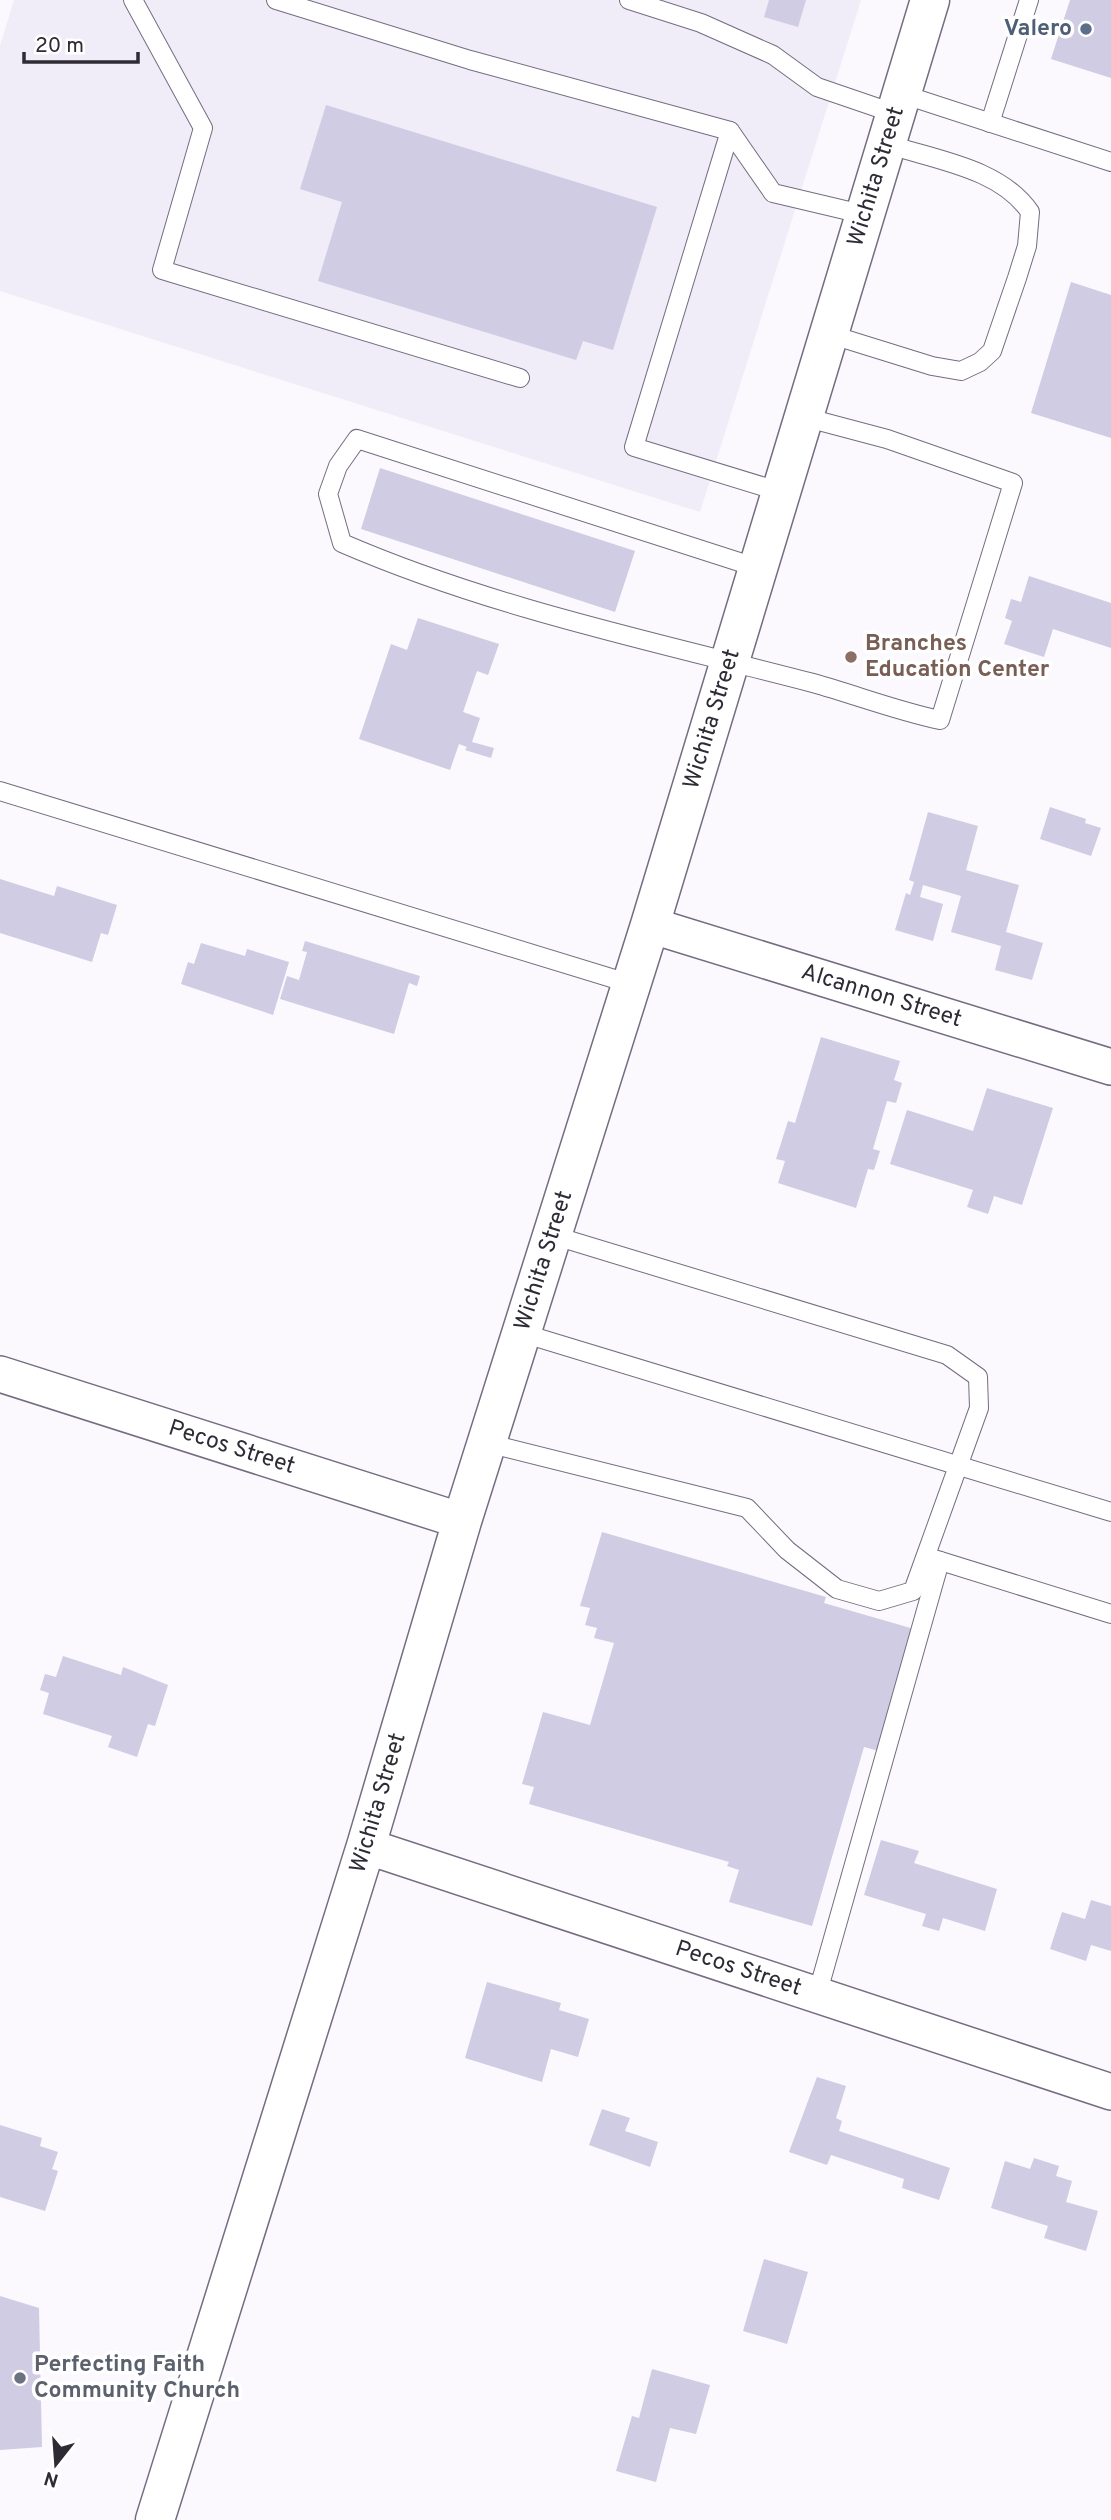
<svg xmlns="http://www.w3.org/2000/svg" width="1111" height="2520" viewBox="0 0 1111 2520" font-family="Overpass,sans-serif">
	<style>
		.built { fill: #f0ecf8 }
		.building { fill: #cfcce3 }
		.lines { fill: none; stroke-linecap: round; stroke-linejoin: round }
		.lane-casing { stroke: #746d81; stroke-width: 20 }
		.street-casing { stroke: #746d81; stroke-width: 38 }
		.secondary-casing { stroke: #746d81; stroke-width: 41 }
		.lane { stroke: #fff; stroke-width: 18 }
		.street { stroke: #fff; stroke-width: 35 }
		.secondary { stroke: #fff; stroke-width: 38 }
		.service-dot { fill: #5c6f8a; stroke: #fff; stroke-width: 2.5 }
		.education-dot { fill: #8d6e63; stroke: #fff; stroke-width: 2.5 }
		.worship-dot { fill: #6b7280; stroke: #fff; stroke-width: 2.5 }
		.labels { text-anchor: middle; dominant-baseline: central; stroke-width: 7; stroke-linejoin: round; paint-order: stroke }
		.service-label { font-size: 23px; font-weight: bold; fill: #4e5e75; stroke: #fff; text-anchor: end }
		.street-label { font-size: 23px; fill: #2e2b34; stroke: #fff }
		.education-label { font-size: 23px; font-weight: bold; fill: #785e54; stroke: #fff; text-anchor: start }
		.worship-label { font-size: 23px; font-weight: bold; fill: #5b616d; stroke: #fff; text-anchor: start }
	</style>
	<rect width="100%" height="100%" fill="#fbf9fe"/>
	<path class="built" d="M14,0H861L700,512L0,291V46Z"/>
	<g class="building">
		<path d="M769,0H806L798,27L764,17Z"/>
		<path d="M1070,0H1111V78L1051,59Z"/>
		<path d="M326,105L657,207L613,350L583,341L576,360L318,281L342,202L300,189Z"/>
		<path d="M1071,282L1111,295V438L1031,413Z"/>
		<path d="M380,468L635,551L615,612L361,529Z"/>
		<path d="M1029,576L1111,603V648L1053,629L1044,657L1004,644L1012,621L1005,618L1011,599L1021,602Z"/>
		<path d="M418,618L499,644L488,675L477,671L463,712L480,718L472,742L494,748L491,758L465,750L467,747L459,744L450,770L359,739L391,644L407,650Z"/>
		<path d="M1050,807L1086,819L1085,823L1101,828L1091,856L1040,839Z"/>
		<path d="M928,812L978,826L966,870L1019,885L1006,932L1043,943L1032,980L995,970L1001,946L951,932L961,896L923,885L920,897L943,904L933,941L895,930L906,893L910,895L914,882L909,880Z"/>
		<path d="M0,879L54,896L57,886L117,905L108,935L101,933L92,962L0,933Z"/>
		<path d="M305,941L420,976L417,986L409,983L394,1034L280,999L287,976L299,980L307,952L302,951Z"/>
		<path d="M201,943L245,956L247,949L289,962L273,1015L181,984L188,962L194,964Z"/>
		<path d="M821,1037L900,1061L894,1080L902,1083L896,1103L887,1101L873,1149L880,1151L874,1170L868,1169L856,1208L778,1183L785,1161L776,1159L788,1121L795,1123Z"/>
		<path d="M987,1088L1053,1108L1022,1205L994,1196L988,1214L967,1207L973,1190L890,1164L907,1110L973,1131Z"/>
		<path d="M602,1532L826,1597L824,1603L914,1629L879,1751L864,1747L812,1926L729,1902L739,1870L727,1866L729,1862L529,1804L534,1787L522,1784L543,1712L590,1725L614,1643L594,1638L597,1628L585,1625L590,1608L580,1606Z"/>
		<path d="M63,1656L121,1675L123,1667L168,1685L155,1726L148,1724L137,1757L108,1747L112,1736L43,1714L49,1693L40,1690L45,1674L56,1677Z"/>
		<path d="M881,1840L919,1851L914,1863L997,1889L985,1931L943,1918L939,1931L922,1926L926,1914L864,1895Z"/>
		<path d="M1091,1900L1111,1906V1951L1091,1945L1086,1961L1050,1949L1062,1912L1085,1919Z"/>
		<path d="M487,1982L561,2003L559,2010L589,2019L578,2057L551,2049L542,2082L465,2058Z"/>
		<path d="M817,2077L846,2086L836,2118L842,2121L839,2131L950,2168L939,2200L902,2188L904,2179L831,2155L827,2165L789,2152Z"/>
		<path d="M602,2109L630,2118L625,2131L658,2142L650,2167L589,2145Z"/>
		<path d="M0,2125L42,2138L40,2146L58,2152L52,2169L58,2171L45,2211L0,2197Z"/>
		<path d="M1034,2158L1059,2166L1056,2176L1072,2181L1066,2202L1098,2211L1086,2251L1044,2238L1048,2226L991,2208L1005,2161L1030,2169Z"/>
		<path d="M764,2259L808,2272L787,2344L743,2331Z"/>
		<path d="M0,2296L39,2308L42,2447L0,2450Z"/>
		<path d="M652,2369L710,2385L696,2434L670,2428L656,2482L616,2471L632,2416L639,2418Z"/>
	</g>
	<g class="lines">
		<g class="lane-casing">
			<g id="lane">
				<path d="M133,0L203,128L162,270L520,378"/>
				<path d="M276,0L470,60L730,131L773,193L866,215"/>
				<path d="M629,0L701,23L773,55L817,87L896,114"/>
				<path d="M902,94L1111,162"/>
				<path d="M990,123L1029,0"/>
				<path d="M730,131L634,447L781,492"/>
				<path d="M829,334L932,366L961,371L980,362L992,351L1017,278L1027,246L1030,212C1000,168 935,160 887,144"/>
				<path d="M758,568L357,439L338,466L328,494L342,543C492,608 656,642 813,683C856,695 897,711 940,720L1013,483L887,439L804,417"/>
				<path d="M0,791L631,984"/>
				<path d="M522,1333L1111,1512"/>
				<path d="M487,1443L747,1508L787,1550L837,1589L879,1601L913,1591L979,1408L978,1377L947,1355L552,1235"/>
				<path d="M931,1558L1111,1614"/>
				<path d="M817,1995L940,1561"/>
			</g>
		</g>
		<g class="street-casing">
			<g id="street">
				<path id="s1" d="M650,925L1111,1067"/>
				<path id="s2" d="M0,1374L462,1521"/>
				<path id="s3" d="M366,1846L1111,2092"/>
			</g>
		</g>
		<g class="secondary-casing">
			<g id="secondary">
				<path id="s4" d="M155,2520L366,1846L462,1521L650,925L930,0"/>
			</g>
		</g>
		<use href="#lane" class="lane"/>
		<use href="#street" class="street"/>
		<use href="#secondary" class="secondary"/>
	</g>
	<circle class="service-dot" cx="1086" cy="29" r="7"/>
	<circle class="education-dot" cx="851" cy="657" r="7"/>
	<circle class="worship-dot" cx="20" cy="2378" r="7"/>
	<g class="labels">
		<g class="service-label">
			<text x="1072" y="29">Valero</text>
		</g>
		<g class="street-label">
			<text stroke="none"><textPath href="#s4" startOffset="2452">Wichita Street</textPath></text>
			<text stroke="none"><textPath href="#s4" startOffset="1885">Wichita Street</textPath></text>
			<text stroke="none"><textPath href="#s1" startOffset="242">Alcannon Street</textPath></text>
			<text stroke="none"><textPath href="#s4" startOffset="1318">Wichita Street</textPath></text>
			<text stroke="none"><textPath href="#s2" startOffset="243">Pecos Street</textPath></text>
			<text stroke="none"><textPath href="#s4" startOffset="751">Wichita Street</textPath></text>
			<text stroke="none"><textPath href="#s3" startOffset="392">Pecos Street</textPath></text>
		</g>
		<g class="education-label">
			<text x="865" y="644">Branches<tspan x="865" dy="26">Education Center</tspan></text>
		</g>
		<g class="worship-label">
			<text x="34" y="2365">Perfecting Faith<tspan x="34" dy="26">Community Church</tspan></text>
		</g>
	</g>
	<g transform="translate(56 2464) rotate(197)" stroke="#ffffff" stroke-width="5" paint-order="stroke">
	<path d="M0-5L12 26L0 18L-12 26Z" fill="#2e2b34"/>
	<text y="-10" font-size="19" font-weight="bold" text-anchor="middle" fill="#2e2b34">N</text>
	</g>
	<path d="M24 52v10h114v-10" fill="none" stroke="#2e2b34" stroke-width="3.5"/>
	<text x="35" y="52" font-size="21" fill="#2e2b34" stroke="#ffffff" stroke-width="5" paint-order="stroke">20 m</text>
</svg>
